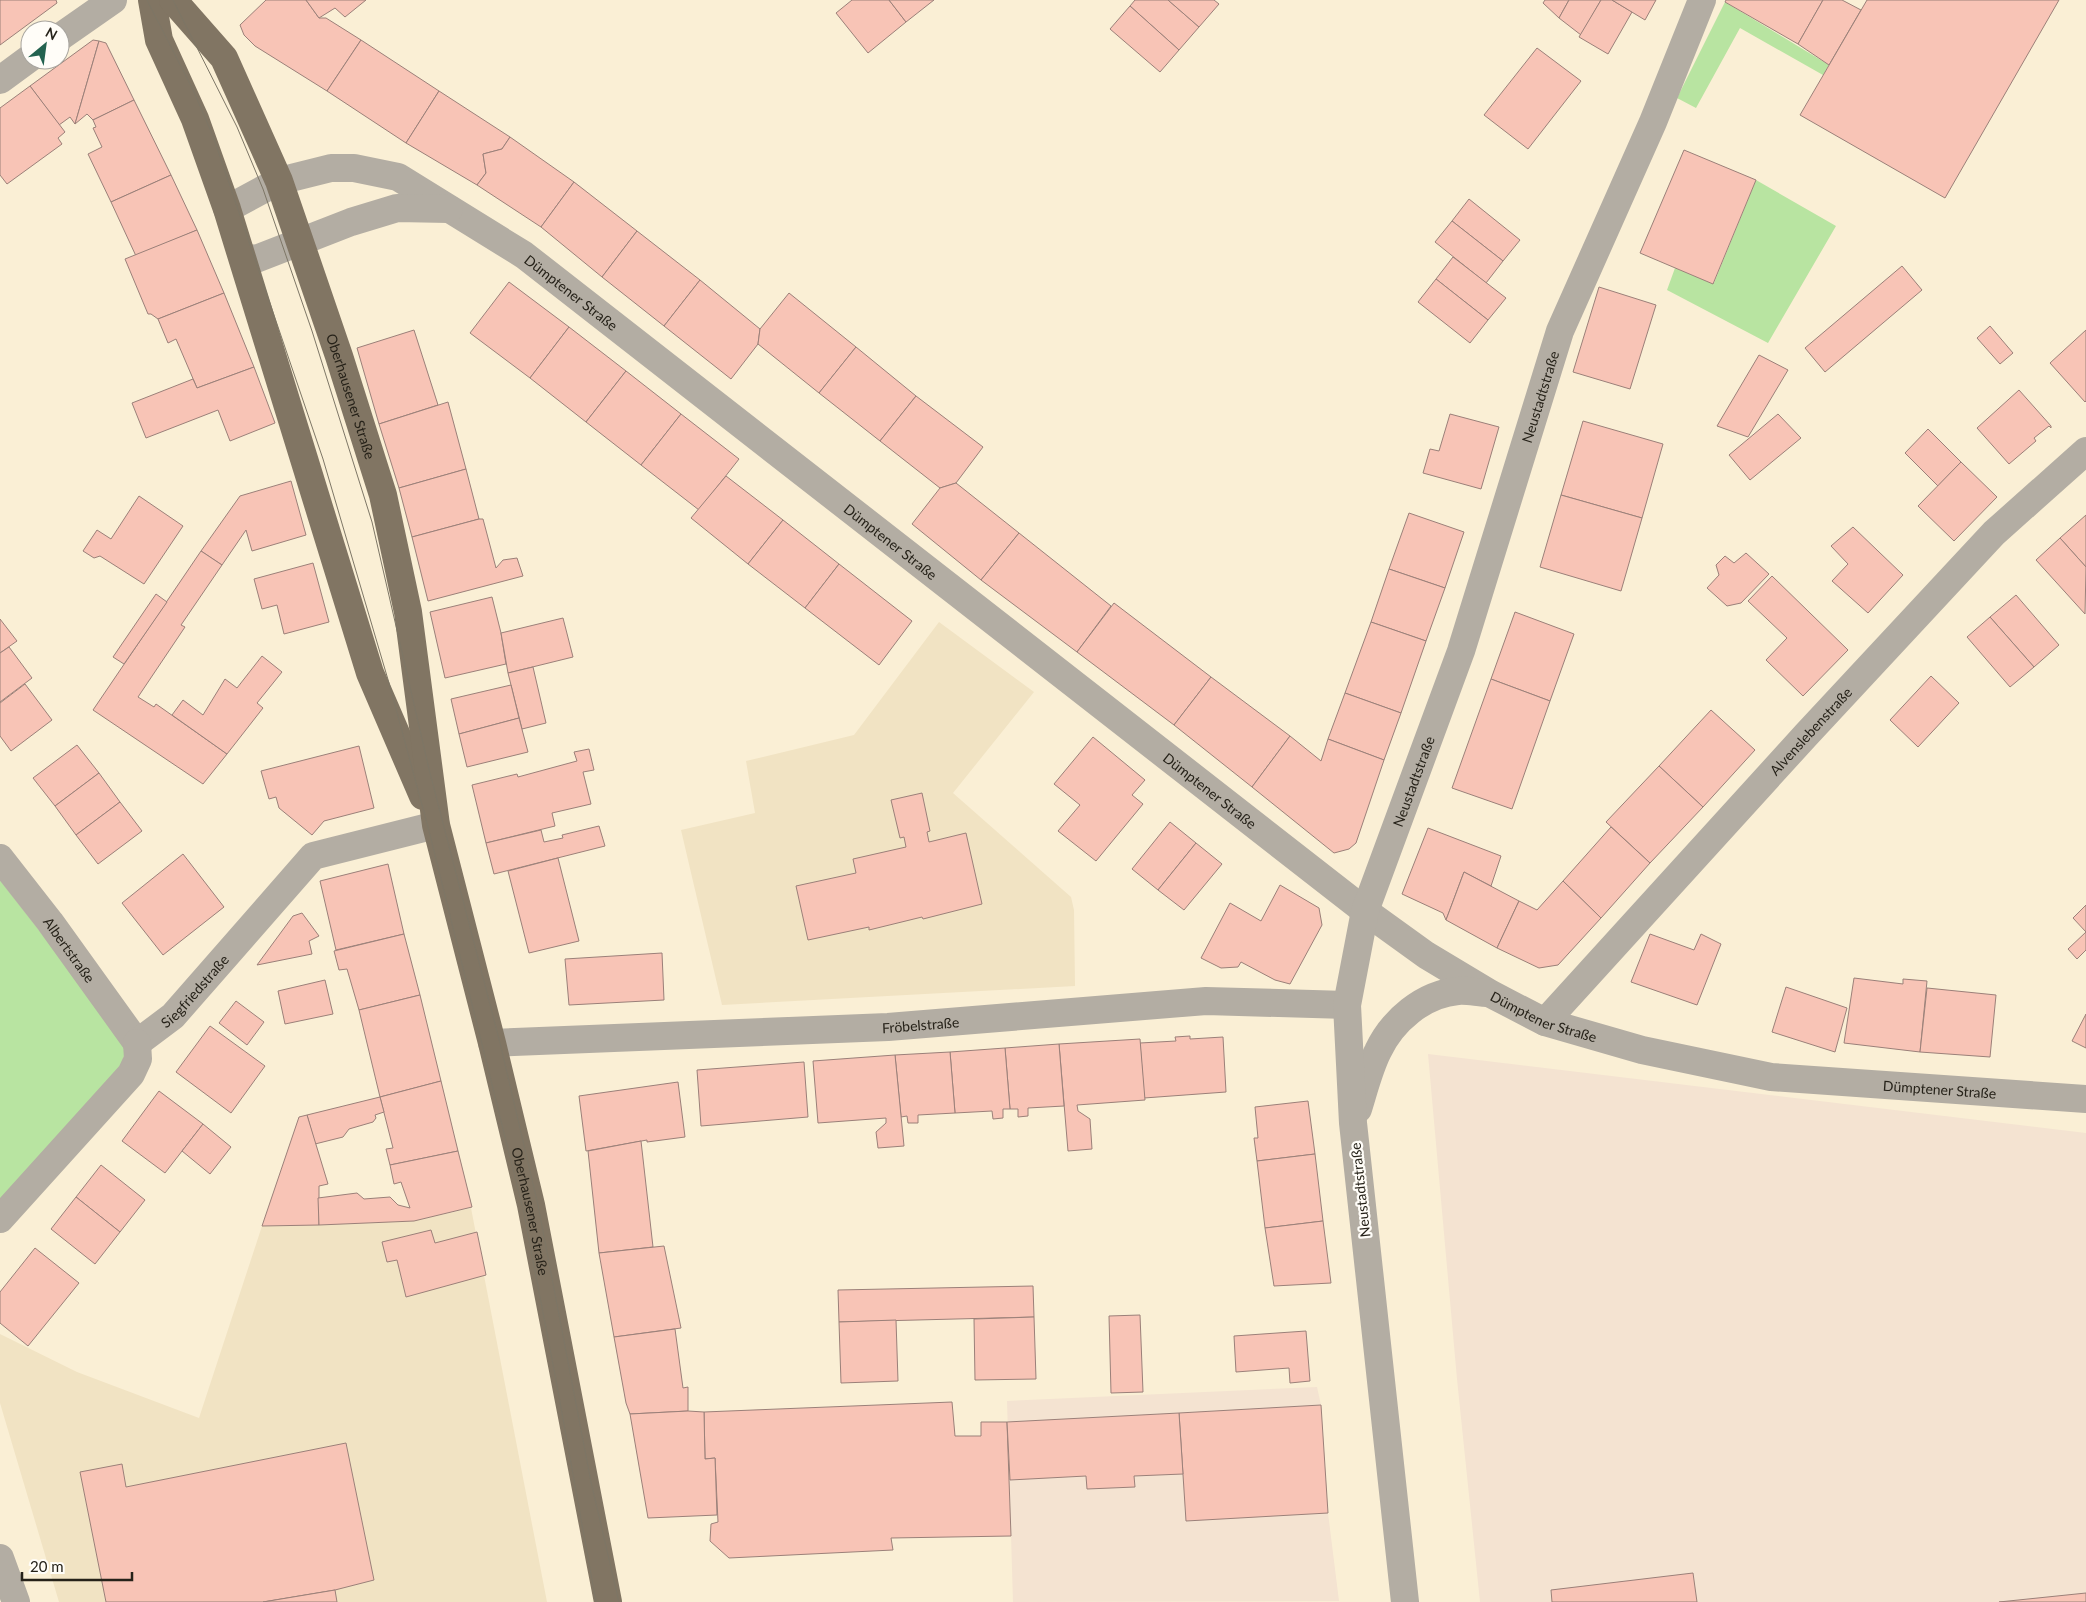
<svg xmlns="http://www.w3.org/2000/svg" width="2086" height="1602" viewBox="0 0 2086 1602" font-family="Lato,sans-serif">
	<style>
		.built { fill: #f1e3c3 }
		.industrial { fill: #f4e3d1 }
		.green { fill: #b8e4a1 }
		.building { fill: #f8c4b6; stroke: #9b8079 }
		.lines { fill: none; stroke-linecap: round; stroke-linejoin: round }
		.minor { stroke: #b3ada3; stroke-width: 28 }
		.major { stroke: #817563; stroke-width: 28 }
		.tram { stroke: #7d7666; stroke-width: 1 }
		.labels { text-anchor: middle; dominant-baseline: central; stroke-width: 4.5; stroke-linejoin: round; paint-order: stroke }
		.street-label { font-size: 14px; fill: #262219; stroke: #fffdf8 }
	</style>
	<rect width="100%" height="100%" fill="#faefd5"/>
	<g class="built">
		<path d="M939,622L1034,692L953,793L1071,897L1074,910L1075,986L722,1005L681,830L755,813L746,761L854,735Z"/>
		<path d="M471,1208L547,1602H59L0,1403V1334L77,1372L199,1418L262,1226L414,1221Z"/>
	</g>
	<g class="industrial">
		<path d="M1428,1054L2086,1133V1602H1480L1457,1379Z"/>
		<path d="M1317,1387L1321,1405L1328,1513L1339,1601L1013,1602L1007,1401Z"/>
	</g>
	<g class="green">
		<path d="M1725,2L1829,65L1823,75L1740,28L1696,108L1677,98Z"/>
		<path d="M1756,180L1836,226L1768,343L1667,290L1675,268L1714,283Z"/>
		<path d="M0,880L128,1044L120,1069L0,1211Z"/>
	</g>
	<g class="building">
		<path d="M0,0H56L57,3L0,45Z"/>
		<path d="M266,0H306L319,18H326L361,40L327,91L255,46L244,35L240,25Z"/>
		<path d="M306,0H366L345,17L335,8L319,18Z"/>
		<path d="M852,0H889L906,22L868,53L836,13Z"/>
		<path d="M889,0H934L906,22Z"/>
		<path d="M1135,0H1168L1199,27L1179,50L1130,6Z"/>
		<path d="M1168,0H1214L1219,4L1199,27Z"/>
		<path d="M1545,0H1569L1559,18L1543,3Z"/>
		<path d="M1569,0H1601L1581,35L1559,18Z"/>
		<path d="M1601,0H1612L1632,12L1608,54L1579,37Z"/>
		<path d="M1612,0H1656L1645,20Z"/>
		<path d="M1726,0H1823L1798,44L1725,2Z"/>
		<path d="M1823,0H1842L1861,10L1829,65L1798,44Z"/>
		<path d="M1867,0H2059L1945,198L1800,115Z"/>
		<path d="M1130,6L1179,50L1160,72L1110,29Z"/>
		<path d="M93,40L99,41L75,124L70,117L59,125L30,86Z"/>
		<path d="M361,40L439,91L406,143L327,91Z"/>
		<path d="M99,41L106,43L134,100L93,120L87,114L75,124Z"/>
		<path d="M1537,48L1581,81L1528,149L1484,115Z"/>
		<path d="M30,86L65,132L58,138L62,144L7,184L0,175V108Z"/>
		<path d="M439,91L510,137L502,149L483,154L486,173L477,185L406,143Z"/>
		<path d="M134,100L171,175L111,202L88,154L102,147L93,128L96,127L93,120Z"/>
		<path d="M510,137L574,182L541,227L477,185L486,173L483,154L502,149Z"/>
		<path d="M1684,150L1756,180L1713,284L1640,253Z"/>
		<path d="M171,175L197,230L136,256L111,202Z"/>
		<path d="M574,182L637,231L602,277L541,227Z"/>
		<path d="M1469,199L1520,240L1503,261L1452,221Z"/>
		<path d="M1452,221L1503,261L1486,283L1435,242Z"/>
		<path d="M197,230L224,293L158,319L151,314H148L125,259Z"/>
		<path d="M637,231L700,280L664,326L602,277Z"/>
		<path d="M1453,257L1506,298L1488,320L1436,279Z"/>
		<path d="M1902,266L1922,290L1825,372L1805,348Z"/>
		<path d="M1436,279L1488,320L1470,343L1418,302Z"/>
		<path d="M700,280L760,329L758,344L731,379L664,326Z"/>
		<path d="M509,282L569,327L530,378L470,333Z"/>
		<path d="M1599,287L1656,305L1630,389L1573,372Z"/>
		<path d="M224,293L254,367L197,388L176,339L168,343L158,319Z"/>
		<path d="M789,293L856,347L819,393L758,344L760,329Z"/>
		<path d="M1990,326L2013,353L2000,364L1977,338Z"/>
		<path d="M569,327L626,371L586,422L530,378Z"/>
		<path d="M414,330L438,405L379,424L357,348Z"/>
		<path d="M2086,330V401L2085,402L2050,363Z"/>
		<path d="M856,347L916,396L880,441L819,393Z"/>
		<path d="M1759,355L1788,370L1748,437L1717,426Z"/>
		<path d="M254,367L275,423L230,441L218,410L146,438L132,403L193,379L197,388Z"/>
		<path d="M626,371L681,414L641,465L586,422Z"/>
		<path d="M2019,390L2051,426V428L2049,426L2034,438L2036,441L2009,464L1977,428Z"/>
		<path d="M916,396L983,447L956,483L940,488L880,441Z"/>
		<path d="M448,402L466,469L399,488L379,424Z"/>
		<path d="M681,414L739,459L699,510L641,465Z"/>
		<path d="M1450,414L1499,427L1481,489L1423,473L1430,449L1439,451Z"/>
		<path d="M1778,414L1801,438L1750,480L1729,455Z"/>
		<path d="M1583,421L1663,444L1642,518L1561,495Z"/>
		<path d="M1928,429L1961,462L1938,486L1905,453Z"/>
		<path d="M1961,462L1997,497L1954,541L1918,506Z"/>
		<path d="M466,469L479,519L412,537L399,488Z"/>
		<path d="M726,476L783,520L748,564L691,518Z"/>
		<path d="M291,481L306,535L252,551L246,530L222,565L201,551L240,496Z"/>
		<path d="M956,483L1019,533L981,580L912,524L940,488Z"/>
		<path d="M1561,495L1642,518L1621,591L1540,567Z"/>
		<path d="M139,496L183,526L144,584L100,556L94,558L83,551L97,530L111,539Z"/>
		<path d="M1409,513L1464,532L1445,588L1389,569Z"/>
		<path d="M2086,515V567L2060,538Z"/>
		<path d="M479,519H483L496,568L503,560L517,558L523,576L428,601L412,537Z"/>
		<path d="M783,520L839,564L805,608L748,564Z"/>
		<path d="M1853,527L1903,575L1868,613L1832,581L1848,564L1831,546Z"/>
		<path d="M1019,533L1111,606L1077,652L981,580Z"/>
		<path d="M2060,538L2086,567L2085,614L2036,560Z"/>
		<path d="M201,551L222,565L181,625L185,627L138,697L154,707L156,704L227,754L203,784L93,710Z"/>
		<path d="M1746,553L1769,574L1741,603L1727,606L1707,588L1719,575L1716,565L1725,556L1734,563Z"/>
		<path d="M313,563L329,622L284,634L277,605L262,609L254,579Z"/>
		<path d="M839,564L912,621L879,665L805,608Z"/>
		<path d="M1389,569L1445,588L1426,641L1371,622Z"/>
		<path d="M1772,576L1848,650L1803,696L1766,660L1787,638L1748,601Z"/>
		<path d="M156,594L167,602L124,664L113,657Z"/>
		<path d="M2016,595L2059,645L2034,667L1990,617Z"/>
		<path d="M492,597L501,633L506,664L445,678L430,612Z"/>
		<path d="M1114,603L1211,677L1174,725L1077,652Z"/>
		<path d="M1515,612L1574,634L1550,701L1491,679Z"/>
		<path d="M1990,617L2034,667L2010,687L1967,637Z"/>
		<path d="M563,618L573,657L508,673L501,633Z"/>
		<path d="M0,619L17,641L0,653Z"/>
		<path d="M1371,622L1426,641L1401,713L1345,693Z"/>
		<path d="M9,647L32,678L0,702V653Z"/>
		<path d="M262,656L282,672L257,703L263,708L227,754L172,715L183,700L203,715L225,679L237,688Z"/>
		<path d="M533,667L546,723L522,729L508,673Z"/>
		<path d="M1931,676L1959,703L1918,747L1890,720Z"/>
		<path d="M1211,677L1290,736L1252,787L1174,725Z"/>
		<path d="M1491,679L1550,701L1512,809L1452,788Z"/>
		<path d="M25,684L52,720L11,751L0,736V703Z"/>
		<path d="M511,685L519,718L459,734L451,699Z"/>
		<path d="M1345,693L1401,713L1384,760L1328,739Z"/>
		<path d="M1711,710L1755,750L1703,807L1659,766Z"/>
		<path d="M519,718L528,752L467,767L459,734Z"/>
		<path d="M1290,736L1321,761L1328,739L1384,760L1356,843L1349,849L1334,853L1252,787Z"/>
		<path d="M1093,737L1145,780L1132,795L1143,804L1096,861L1058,831L1080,805L1054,784Z"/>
		<path d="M77,745L99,773L55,806L33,778Z"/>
		<path d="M359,746L374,808L324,821L312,835L279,808L276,797L269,799L261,771Z"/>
		<path d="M589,749L594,770L583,772L591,804L552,813L555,826L486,843L472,785L517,774L518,777L577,761L574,752Z"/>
		<path d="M1659,766L1703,807L1650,863L1606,822Z"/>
		<path d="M99,773L120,802L76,835L55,806Z"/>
		<path d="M922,793L930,831L927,832L929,842L966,833L982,904L923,919L922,917L869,930V927L808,940L796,886L856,873L853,859L906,847L904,837L900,838L891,800Z"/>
		<path d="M120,802L142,831L98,864L76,835Z"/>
		<path d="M1170,822L1196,843L1158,890L1132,869Z"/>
		<path d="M599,826L605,846L494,874L486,843L541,830L544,842L563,838L562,835Z"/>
		<path d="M1611,827L1650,863L1601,918L1563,881Z"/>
		<path d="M1428,828L1501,856L1491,886L1464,872L1446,920L1443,913L1402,894Z"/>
		<path d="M1196,843L1222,864L1184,910L1158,890Z"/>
		<path d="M183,854L224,907L163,955L122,903Z"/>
		<path d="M558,858L579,941L529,953L508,871Z"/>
		<path d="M388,864L404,934L336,950L320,881Z"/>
		<path d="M1464,872L1519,901L1497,948L1446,920Z"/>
		<path d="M1563,881L1601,918L1558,965L1539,968L1497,948L1519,901L1537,910Z"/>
		<path d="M1280,885L1319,908L1322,925L1290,984L1275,980L1241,962L1238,967L1221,968L1201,958L1230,903L1261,921Z"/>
		<path d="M2086,905V932L2073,918Z"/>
		<path d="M302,913L319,936L309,941L312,954L257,965L293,916Z"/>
		<path d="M2086,932V950L2077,959L2068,949Z"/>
		<path d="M404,934L420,995L359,1010L347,969L339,970L334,951Z"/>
		<path d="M1650,934L1694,950L1701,934L1721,944L1697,1005L1631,982Z"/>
		<path d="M662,953L664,1000L569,1005L565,959Z"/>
		<path d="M1854,978L1903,984V979L1927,981L1920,1052L1844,1043Z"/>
		<path d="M325,980L333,1014L285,1024L278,991Z"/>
		<path d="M1786,987L1847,1008L1835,1052L1772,1032Z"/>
		<path d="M1927,988L1996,995L1990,1057L1920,1052Z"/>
		<path d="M420,995L441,1081L380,1097L359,1010Z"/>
		<path d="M236,1001L264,1022L247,1045L219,1023Z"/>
		<path d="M2086,1014V1048L2072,1041Z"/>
		<path d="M210,1026L265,1066L231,1113L176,1072Z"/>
		<path d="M1190,1036V1039L1223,1037L1226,1092L1144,1098L1140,1043L1176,1041L1175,1037Z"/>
		<path d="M1140,1039L1145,1100L1077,1105L1078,1111L1090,1119L1092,1149L1068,1151L1059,1044Z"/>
		<path d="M1059,1044L1064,1106L1028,1108V1116L1018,1117V1109H1010L1005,1048Z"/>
		<path d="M1005,1048L1010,1109H1003V1118L993,1119L992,1111L955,1113L950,1052Z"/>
		<path d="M950,1052L955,1113L918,1115V1123H908L907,1116L901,1117L895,1055Z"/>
		<path d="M895,1055L904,1146L878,1148L876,1132L886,1123V1118L818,1123L813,1061Z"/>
		<path d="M804,1062L808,1117L701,1126L697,1070Z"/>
		<path d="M441,1081L458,1151L390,1165L386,1149L393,1148L380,1097Z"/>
		<path d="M678,1082L685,1137L647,1142V1140L586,1151L579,1096Z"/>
		<path d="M159,1091L203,1124L165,1173L122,1141Z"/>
		<path d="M380,1097L384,1112L375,1115L376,1118L373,1122L349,1129L343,1137L315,1144L307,1115Z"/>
		<path d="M1308,1101L1315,1154L1257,1161L1254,1138H1258L1255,1107Z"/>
		<path d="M307,1115L328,1184L319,1186V1225L262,1226L299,1117Z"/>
		<path d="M203,1124L231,1147L210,1174L182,1151Z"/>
		<path d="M641,1141L653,1247L599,1253L588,1151Z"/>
		<path d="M458,1151L472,1207L414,1221L319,1225L318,1198L357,1193L364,1199L390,1197L398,1205L410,1208L401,1182L394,1184L390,1165Z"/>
		<path d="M1315,1154L1323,1221L1265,1228L1257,1161Z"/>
		<path d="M101,1165L145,1200L120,1232L76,1197Z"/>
		<path d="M76,1197L120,1232L95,1264L51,1229Z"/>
		<path d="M1323,1221L1331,1283L1274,1286L1265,1228Z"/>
		<path d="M431,1230L435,1243L477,1232L486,1275L406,1297L397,1260L387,1262L382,1242Z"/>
		<path d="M664,1246L681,1328L614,1337L599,1253Z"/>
		<path d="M35,1248L79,1283L28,1346L0,1323V1292Z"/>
		<path d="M1033,1286L1034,1317L839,1322L838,1290Z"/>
		<path d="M1140,1315L1143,1392L1111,1393L1109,1316Z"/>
		<path d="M1034,1317L1036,1379L975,1380L974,1319Z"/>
		<path d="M896,1320L898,1381L841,1383L839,1322Z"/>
		<path d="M675,1329L683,1388L688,1387V1411L630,1414L626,1403L614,1337Z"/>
		<path d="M1306,1331L1310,1381L1290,1383L1289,1368L1236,1372L1234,1336Z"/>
		<path d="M952,1402L955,1436H981V1422H1007L1011,1536L891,1538L893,1550L729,1558L710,1541L711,1524L718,1522L715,1458L705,1459L704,1412Z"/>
		<path d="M1321,1405L1328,1513L1186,1521L1179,1413Z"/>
		<path d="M688,1411L704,1412L705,1459L715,1458L717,1515L648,1518L630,1414Z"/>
		<path d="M1179,1413L1183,1474L1134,1476L1135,1487L1087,1489L1086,1476L1010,1480L1007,1422Z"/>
		<path d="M346,1443L374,1580L335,1590L263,1602H106L80,1472L122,1464L126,1487Z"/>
		<path d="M1693,1573L1697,1602H1552L1551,1590Z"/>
		<path d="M335,1590L337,1602H263Z"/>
		<path d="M2086,1593V1602H1999Z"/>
	</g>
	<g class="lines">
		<g class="minor">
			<path d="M60,37L113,0"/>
			<path d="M0,80L30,58"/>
			<path id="s1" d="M227,209L279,181L331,168H354L398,177L524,255L1365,911L1426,955L1491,994L1545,1022L1642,1050L1771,1077L2086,1099"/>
			<path d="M243,257L256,259L351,222L397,208L449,209"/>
			<path id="s2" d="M0,858L50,922L137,1043"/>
			<path id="s3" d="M1545,1022L1806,735L1994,533L2086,451"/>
			<path id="s4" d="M137,1043L173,1016L313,856L436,825"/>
			<path id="s5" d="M492,1043L888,1027L1206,1001L1347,1005"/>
			<path d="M1358,1109C1364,1090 1369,1069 1378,1051C1392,1021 1423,994 1458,991C1467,990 1479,993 1488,993"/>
			<path d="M0,1219L131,1074L138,1059L137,1043"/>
			<path d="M0,1558L16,1602"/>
			<path id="s6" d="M1405,1602L1353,1123L1347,1005L1365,911L1461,651L1560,331L1653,122L1702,0"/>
		</g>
		<g class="major">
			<path d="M152,0L159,40L195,119L227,209L370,673L423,796"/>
			<path id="s7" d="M173,0L224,58L279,181L339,356L383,495L408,612L436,825L492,1043L531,1205L608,1602"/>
		</g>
		<g class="tram">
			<path d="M147,0L193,90L213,136L323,459L389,683L428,827L523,1209L556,1380L596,1602"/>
			<path d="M173,0L237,127L263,189L312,331L372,522L429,769L500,1043L538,1205L591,1482L619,1602"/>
		</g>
	</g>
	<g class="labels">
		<g class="street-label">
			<text stroke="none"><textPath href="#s1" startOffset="389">Dümptener Straße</textPath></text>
			<text stroke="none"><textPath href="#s7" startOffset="439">Oberhausener Straße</textPath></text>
			<text stroke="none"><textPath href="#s6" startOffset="1239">Neustadtstraße</textPath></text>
			<text stroke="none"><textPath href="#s1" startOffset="794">Dümptener Straße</textPath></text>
			<text stroke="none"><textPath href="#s3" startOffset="394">Alvenslebenstraße</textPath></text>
			<text stroke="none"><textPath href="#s6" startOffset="834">Neustadtstraße</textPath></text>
			<text stroke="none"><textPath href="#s1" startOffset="1199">Dümptener Straße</textPath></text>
			<text stroke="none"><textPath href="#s2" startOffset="115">Albertstraße</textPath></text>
			<text stroke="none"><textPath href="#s4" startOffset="78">Siegfriedstraße</textPath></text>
			<text stroke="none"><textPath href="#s1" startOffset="1604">Dümptener Straße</textPath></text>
			<text stroke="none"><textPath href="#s5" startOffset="429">Fröbelstraße</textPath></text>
			<text stroke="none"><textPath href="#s1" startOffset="2009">Dümptener Straße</textPath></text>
			<text transform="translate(1360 1190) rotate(-96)">Neustadtstraße</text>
			<text stroke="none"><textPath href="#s7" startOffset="1275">Oberhausener Straße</textPath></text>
		</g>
	</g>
	<g transform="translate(45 45) rotate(29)"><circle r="24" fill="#fffdf8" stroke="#a8a59f"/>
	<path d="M0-4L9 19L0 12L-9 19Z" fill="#23624f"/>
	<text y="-8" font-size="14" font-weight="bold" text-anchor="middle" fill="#262219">N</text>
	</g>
	<path d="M22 1572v8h110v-8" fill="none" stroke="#262219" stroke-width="2.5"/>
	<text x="30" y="1572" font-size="15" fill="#262219" stroke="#fffdf8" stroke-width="4" paint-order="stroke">20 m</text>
</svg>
